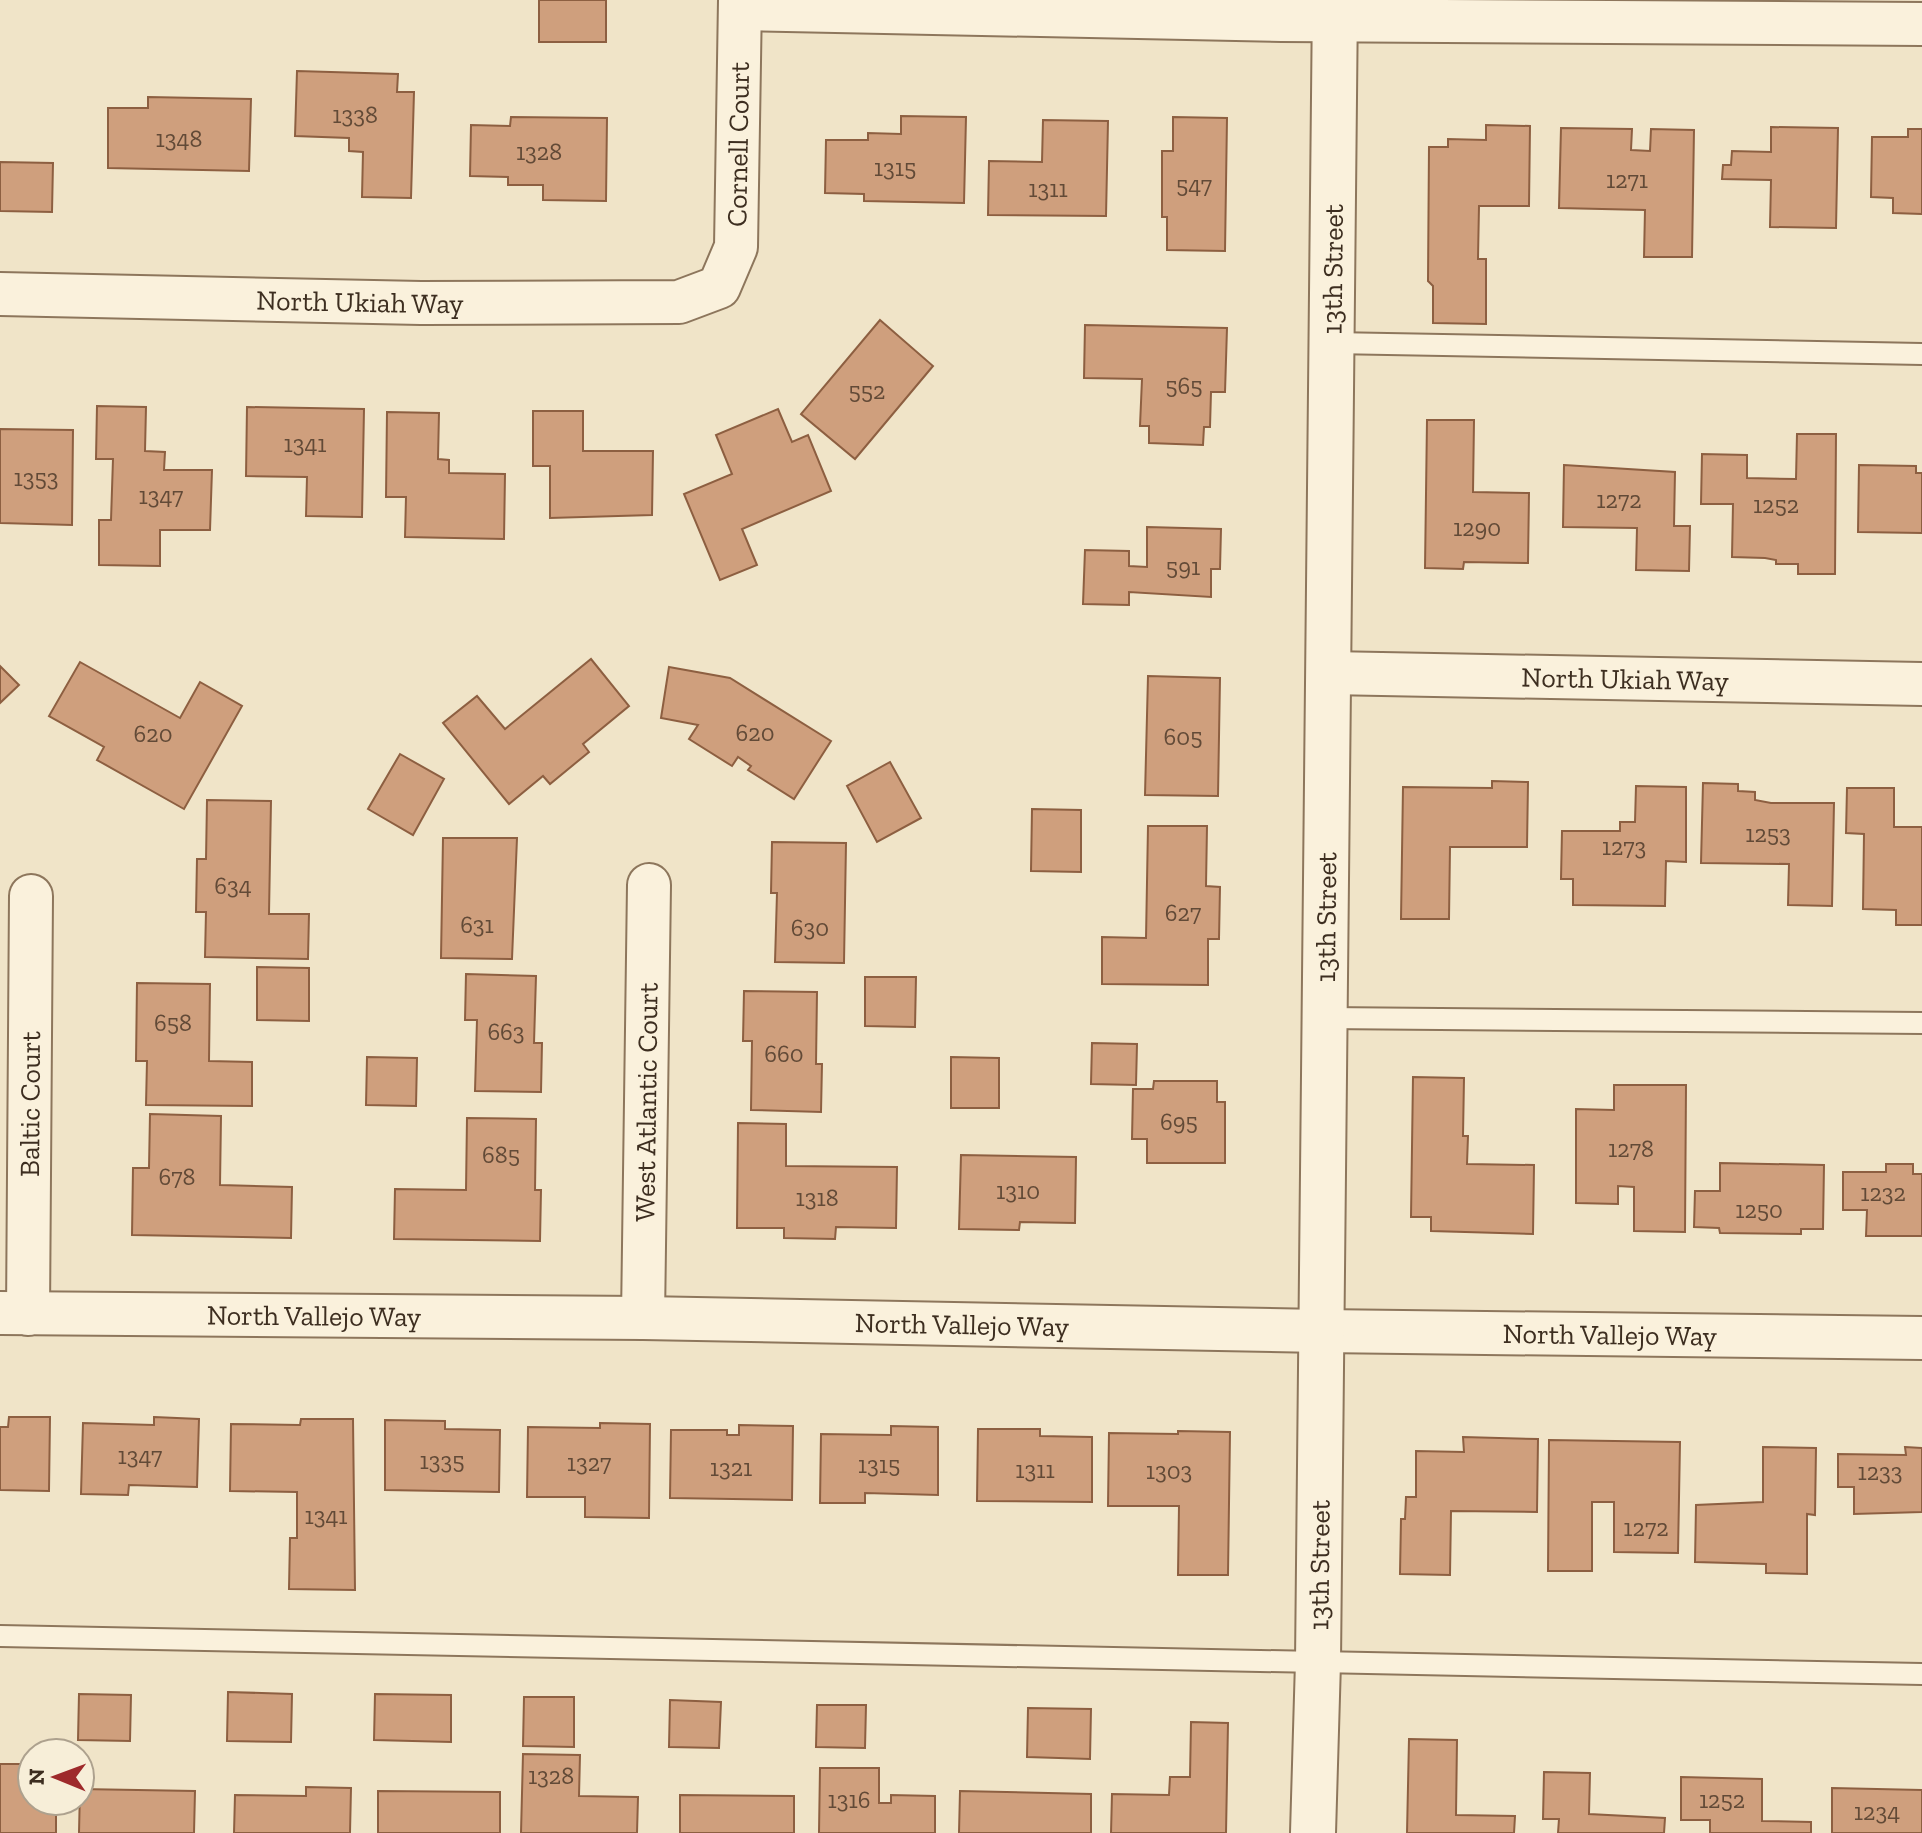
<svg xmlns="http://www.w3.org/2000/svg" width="1922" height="1833" viewBox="0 0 1922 1833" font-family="'Zilla Slab',serif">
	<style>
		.building { fill: #cf9f7d; stroke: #8d5f41; stroke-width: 2 }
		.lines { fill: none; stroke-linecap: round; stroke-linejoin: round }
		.service-casing { stroke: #8d765c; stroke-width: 24 }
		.minor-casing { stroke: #8d765c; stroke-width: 46 }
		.tertiary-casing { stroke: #8d765c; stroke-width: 48 }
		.service { stroke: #faf1dc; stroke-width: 20 }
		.minor { stroke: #faf1dc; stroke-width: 42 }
		.tertiary { stroke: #faf1dc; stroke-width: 44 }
		.labels { text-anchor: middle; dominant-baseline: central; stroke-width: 6; stroke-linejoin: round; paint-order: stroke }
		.number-label { font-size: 24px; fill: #624a37 }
		.street-label { font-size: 28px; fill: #3d2e20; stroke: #f7eed8 }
	</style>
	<rect width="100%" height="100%" fill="#f0e4c8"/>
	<g class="building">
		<rect x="539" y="0" width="67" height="42"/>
		<path d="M297,71L398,74L397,92H414L411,198L362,197L363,152L349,151V138L295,136Z"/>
		<path d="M148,97L251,99L249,171L108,168V108H148Z"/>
		<path d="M901,116L966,117L964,203L864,201V194L825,193L826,140H868V133L901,134Z"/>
		<path d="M511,117L607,118L606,201L543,200V185H508V177L470,176L471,125L510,126Z"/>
		<path d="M1173,117L1227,118L1225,251L1167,250V217H1162V151H1173Z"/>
		<path d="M1043,120L1108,121L1106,216L988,215L989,161L1042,162Z"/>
		<path d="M1486,125L1530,126L1529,206H1479L1478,259H1486V324L1433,323V286L1428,281L1429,147H1448V139L1486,140Z"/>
		<path d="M1771,127L1838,128L1836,228L1770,227L1771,180L1722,179L1723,165H1731L1732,151L1771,152Z"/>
		<path d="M1561,128L1632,129L1631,150L1650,151L1651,129L1694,130L1692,257H1644L1645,210L1559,208Z"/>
		<path d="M1908,129H1922V214L1893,213V198L1871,197L1872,137H1908Z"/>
		<path d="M0,162L53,163L52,212L0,211Z"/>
		<path d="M880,320L933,366L855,459L801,414Z"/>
		<path d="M1085,325L1227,328L1225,392H1211L1210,427H1204L1203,445L1149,443V426H1140L1142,379L1084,378Z"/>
		<path d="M97,406L146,407L145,451L165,452L164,470H212L210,530H160V566L99,565V520H111L113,459H96Z"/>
		<path d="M247,407L364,409L362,517L306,516L307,477L246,476Z"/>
		<path d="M778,409L792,442L808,435L831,491L742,529L757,565L720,580L684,494L732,474L716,435Z"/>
		<path d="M533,411H583V451H653L652,515L550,518V466H533Z"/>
		<path d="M387,412L439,413L438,459L449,460V473L505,474L504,539L405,537L406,497H386Z"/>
		<path d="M1427,420H1474L1473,492L1529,493L1528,563L1464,562L1463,569L1425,568Z"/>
		<path d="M0,429L73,430L72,525L0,523Z"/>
		<path d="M1797,434H1836L1835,574H1798V564H1776V560L1765,558L1732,557L1733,504H1701L1702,454L1747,455V478L1796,479Z"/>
		<path d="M1564,465L1675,472L1674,526H1690L1689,571L1636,570L1637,528L1563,527Z"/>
		<path d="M1859,465L1916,466V473H1922V533L1858,532Z"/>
		<path d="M1147,527L1221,529L1220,569H1211V597L1129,592V605L1083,604L1085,550L1129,551V566L1147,567Z"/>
		<path d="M591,659L629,706L583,744L589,752L550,784L543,776L509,804L443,723L477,696L505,729Z"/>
		<path d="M80,662L180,718L200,682L242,706L184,809L97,760L104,747L49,716Z"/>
		<path d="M0,666L19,685L0,703Z"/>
		<path d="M669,667L730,678L831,741L794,799L748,770L751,766L738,757L732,766L689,739L698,725L661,718Z"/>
		<path d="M1148,676L1220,678L1218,796L1145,795Z"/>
		<path d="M400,754L444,779L413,835L368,809Z"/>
		<path d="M890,762L921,818L877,842L847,786Z"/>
		<path d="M1492,781L1528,782L1527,847H1450L1449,919H1401L1403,787L1492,788Z"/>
		<path d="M1703,783L1738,784V791L1755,792V800L1771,803H1834L1832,906L1788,905L1789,864L1701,863Z"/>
		<path d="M1636,786L1686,787V862L1666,861L1665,906L1573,905V879H1561L1562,831H1620V822H1635Z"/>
		<path d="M1847,788H1894V827H1922V925H1896V910L1863,909L1864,834L1846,833Z"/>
		<path d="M207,800L271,801L269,914H309L308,959L205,957L206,912H196L197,859H206Z"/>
		<path d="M1032,809L1081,810V872L1031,871Z"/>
		<path d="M1148,826H1207L1206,886L1220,887L1219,939H1208V985L1102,984V937L1146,938Z"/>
		<path d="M443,838H517L512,959L441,958Z"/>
		<path d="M772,842L846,843L844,963L775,962L777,893H771Z"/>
		<path d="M257,967L309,968V1021L257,1020Z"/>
		<path d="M466,974L536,976L534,1043H542L541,1092L475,1091L477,1020H465Z"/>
		<path d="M865,977H916L915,1027L865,1026Z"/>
		<path d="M137,983L210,984L209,1061L252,1062V1106L146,1105L147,1061H136Z"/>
		<path d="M744,991L817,992L816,1064H822L821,1112L751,1110L752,1041H743Z"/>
		<path d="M1092,1043L1137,1044L1136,1085L1091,1084Z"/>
		<path d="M367,1057L417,1058L416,1106L366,1105Z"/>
		<path d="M951,1057L999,1058V1108H951Z"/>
		<path d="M1413,1077L1464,1078L1463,1136H1468L1467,1164L1534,1165L1533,1234L1431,1231V1217H1411Z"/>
		<path d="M1154,1081H1217V1102H1225V1163H1147V1139H1132L1133,1089H1153Z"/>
		<path d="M1614,1085H1686L1685,1232L1634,1231V1187L1618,1186V1204L1576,1203V1109L1614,1110Z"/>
		<path d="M150,1114L221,1116L220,1185L292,1187L291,1238L132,1235L133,1168H149Z"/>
		<path d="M467,1118L536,1119L535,1190H541L540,1241L394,1239L395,1189L466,1190Z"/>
		<path d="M738,1123L786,1124V1166L897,1167L896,1228L836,1227L835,1239L784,1238V1228H737Z"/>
		<path d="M961,1155L1076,1157L1075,1223L1020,1222L1019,1230L959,1229Z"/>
		<path d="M1720,1163L1824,1165L1823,1229H1801V1234L1720,1233L1719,1228L1694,1227L1695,1191H1720Z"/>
		<path d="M1886,1164H1913V1174H1922V1236H1866L1867,1210H1843V1172H1886Z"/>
		<path d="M9,1417H50L49,1491L0,1490V1427H8Z"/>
		<path d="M154,1417L199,1419L197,1487L129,1485L128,1495L81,1494L83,1423L154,1425Z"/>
		<path d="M301,1419H353L355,1590L289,1589L290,1538H297V1492L230,1491L231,1424L300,1425Z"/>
		<path d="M385,1420L445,1421V1429L500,1430L499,1492L385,1490Z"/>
		<path d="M600,1423L650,1424L649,1518L585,1517V1497H527L528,1427L600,1428Z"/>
		<path d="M739,1425L793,1426L792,1500L670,1498L671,1430H727V1435H739Z"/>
		<path d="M891,1426L938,1427V1495L865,1493V1503H820L821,1434L891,1435Z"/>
		<path d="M978,1429H1040V1436L1092,1437V1502L977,1501Z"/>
		<path d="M1178,1431L1230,1432L1228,1575H1178L1179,1506H1108L1109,1433L1178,1434Z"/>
		<path d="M1463,1437L1538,1439L1537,1512L1451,1511L1450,1575L1400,1574L1401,1519H1405L1406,1497H1416V1451L1464,1452Z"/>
		<path d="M1549,1440L1680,1442L1678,1553L1614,1552V1502H1592V1571H1548Z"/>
		<path d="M1763,1447L1816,1448L1815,1515L1807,1514V1574L1766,1573V1564L1695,1562L1696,1505L1763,1502Z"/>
		<path d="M1905,1447L1922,1448V1512L1854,1514V1487H1838V1454L1906,1455Z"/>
		<path d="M228,1692L292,1694L291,1742L227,1741Z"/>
		<path d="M79,1694L131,1695L130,1741L78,1740Z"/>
		<path d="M375,1694L451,1695V1742L374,1740Z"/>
		<path d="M524,1697H574V1747L523,1746Z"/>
		<path d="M670,1700L721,1702L719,1748L669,1747Z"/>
		<path d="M817,1705H866L865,1748L816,1747Z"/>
		<path d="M1028,1708L1091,1709L1090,1759L1027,1757Z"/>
		<path d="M1191,1722L1228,1723L1226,1833H1111L1112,1794L1169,1795L1170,1777H1190Z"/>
		<path d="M1409,1739L1457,1740L1456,1815L1515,1816L1514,1833H1407Z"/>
		<path d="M523,1754L580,1755L579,1796L638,1797L637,1833H521Z"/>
		<path d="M0,1764H32V1801H56V1833H0Z"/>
		<path d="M820,1768H879V1803H891V1795L935,1796V1833H819Z"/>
		<path d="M1544,1772L1590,1773L1589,1814L1665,1818L1664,1833H1558L1559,1819H1543Z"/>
		<path d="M1681,1777L1762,1779V1821L1811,1822V1833H1710V1820H1681Z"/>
		<path d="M306,1787L351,1788L350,1833H234L235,1795L306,1796Z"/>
		<path d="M1832,1788L1922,1790V1833H1832Z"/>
		<path d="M80,1789L195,1791L194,1833H79Z"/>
		<path d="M378,1791L500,1792V1833H378Z"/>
		<path d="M960,1791L1091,1794V1833H959Z"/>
		<path d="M680,1795L794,1796V1833H680Z"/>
	</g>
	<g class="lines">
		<g class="service-casing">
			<g id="service">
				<path d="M1332,343L1922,354"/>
				<path d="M1325,1018L1922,1023"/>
				<path d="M0,1636L1922,1674"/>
			</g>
		</g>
		<g class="minor-casing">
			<g id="minor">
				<path d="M740,9L1282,20L1922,24"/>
				<path id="s1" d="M0,294L421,303L679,302L719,287L736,247L740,0"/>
				<path id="s2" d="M1329,673L1922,684"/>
				<path id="s3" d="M0,1313L643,1318L1321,1331L1922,1338"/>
				<path id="s4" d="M28,1314L31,896"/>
				<path id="s5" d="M643,1318L649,885"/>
			</g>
		</g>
		<g class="tertiary-casing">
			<g id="tertiary">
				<path id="s6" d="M1313,1833L1318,1662L1335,0"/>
			</g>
		</g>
		<use href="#service" class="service"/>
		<use href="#minor" class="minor"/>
		<use href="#tertiary" class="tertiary"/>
	</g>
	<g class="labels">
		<g class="number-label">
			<text x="355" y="114">1338</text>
			<text x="179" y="138">1348</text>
			<text x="539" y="151">1328</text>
			<text x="895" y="167">1315</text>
			<text x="1627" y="179">1271</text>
			<text x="1194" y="184">547</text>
			<text x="1048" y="188">1311</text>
			<text x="1184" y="385">565</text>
			<text x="867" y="390">552</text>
			<text x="305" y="443">1341</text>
			<text x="36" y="477">1353</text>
			<text x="161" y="495">1347</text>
			<text x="1619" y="499">1272</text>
			<text x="1776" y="504">1252</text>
			<text x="1477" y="527">1290</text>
			<text x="1183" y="566">591</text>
			<text x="755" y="732">620</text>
			<text x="153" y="733">620</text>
			<text x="1183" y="736">605</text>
			<text x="1768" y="833">1253</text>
			<text x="1624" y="846">1273</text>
			<text x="233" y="885">634</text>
			<text x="1183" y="912">627</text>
			<text x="477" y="924">631</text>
			<text x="810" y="927">630</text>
			<text x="173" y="1022">658</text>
			<text x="506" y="1031">663</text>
			<text x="784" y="1053">660</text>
			<text x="1179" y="1121">695</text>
			<text x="1631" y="1148">1278</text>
			<text x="501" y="1154">685</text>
			<text x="177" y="1176">678</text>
			<text x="1018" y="1190">1310</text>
			<text x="1883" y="1192">1232</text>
			<text x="817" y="1197">1318</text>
			<text x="1759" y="1209">1250</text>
			<text x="140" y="1455">1347</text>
			<text x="442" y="1460">1335</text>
			<text x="589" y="1462">1327</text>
			<text x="879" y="1464">1315</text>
			<text x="731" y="1467">1321</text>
			<text x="1035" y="1469">1311</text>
			<text x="1169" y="1470">1303</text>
			<text x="1880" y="1471">1233</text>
			<text x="326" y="1515">1341</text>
			<text x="1646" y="1527">1272</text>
			<text x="551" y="1775">1328</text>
			<text x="849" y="1799">1316</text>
			<text x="1722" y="1799">1252</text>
			<text x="1877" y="1811">1234</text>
		</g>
		<g class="street-label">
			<text stroke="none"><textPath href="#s1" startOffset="868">Cornell Court</textPath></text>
			<text stroke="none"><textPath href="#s6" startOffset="1564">13th Street</textPath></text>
			<text stroke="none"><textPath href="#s1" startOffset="360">North Ukiah Way</textPath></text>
			<text stroke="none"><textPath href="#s2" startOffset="296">North Ukiah Way</textPath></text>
			<text stroke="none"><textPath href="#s6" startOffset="916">13th Street</textPath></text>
			<text stroke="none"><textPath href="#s5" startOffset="216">West Atlantic Court</textPath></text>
			<text stroke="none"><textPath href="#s4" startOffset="210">Baltic Court</textPath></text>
			<text stroke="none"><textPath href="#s3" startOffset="314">North Vallejo Way</textPath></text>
			<text stroke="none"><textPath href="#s3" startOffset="962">North Vallejo Way</textPath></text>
			<text stroke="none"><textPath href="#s3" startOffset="1610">North Vallejo Way</textPath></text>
			<text stroke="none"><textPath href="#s6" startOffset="268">13th Street</textPath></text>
		</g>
	</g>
	<g transform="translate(56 1777) rotate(271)"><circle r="38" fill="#f7eed8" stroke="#ada18e" stroke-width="2"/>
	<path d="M0-6L14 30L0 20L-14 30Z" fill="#9e2a2b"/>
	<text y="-12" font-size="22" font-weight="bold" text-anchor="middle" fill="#3d2e20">N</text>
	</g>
</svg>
